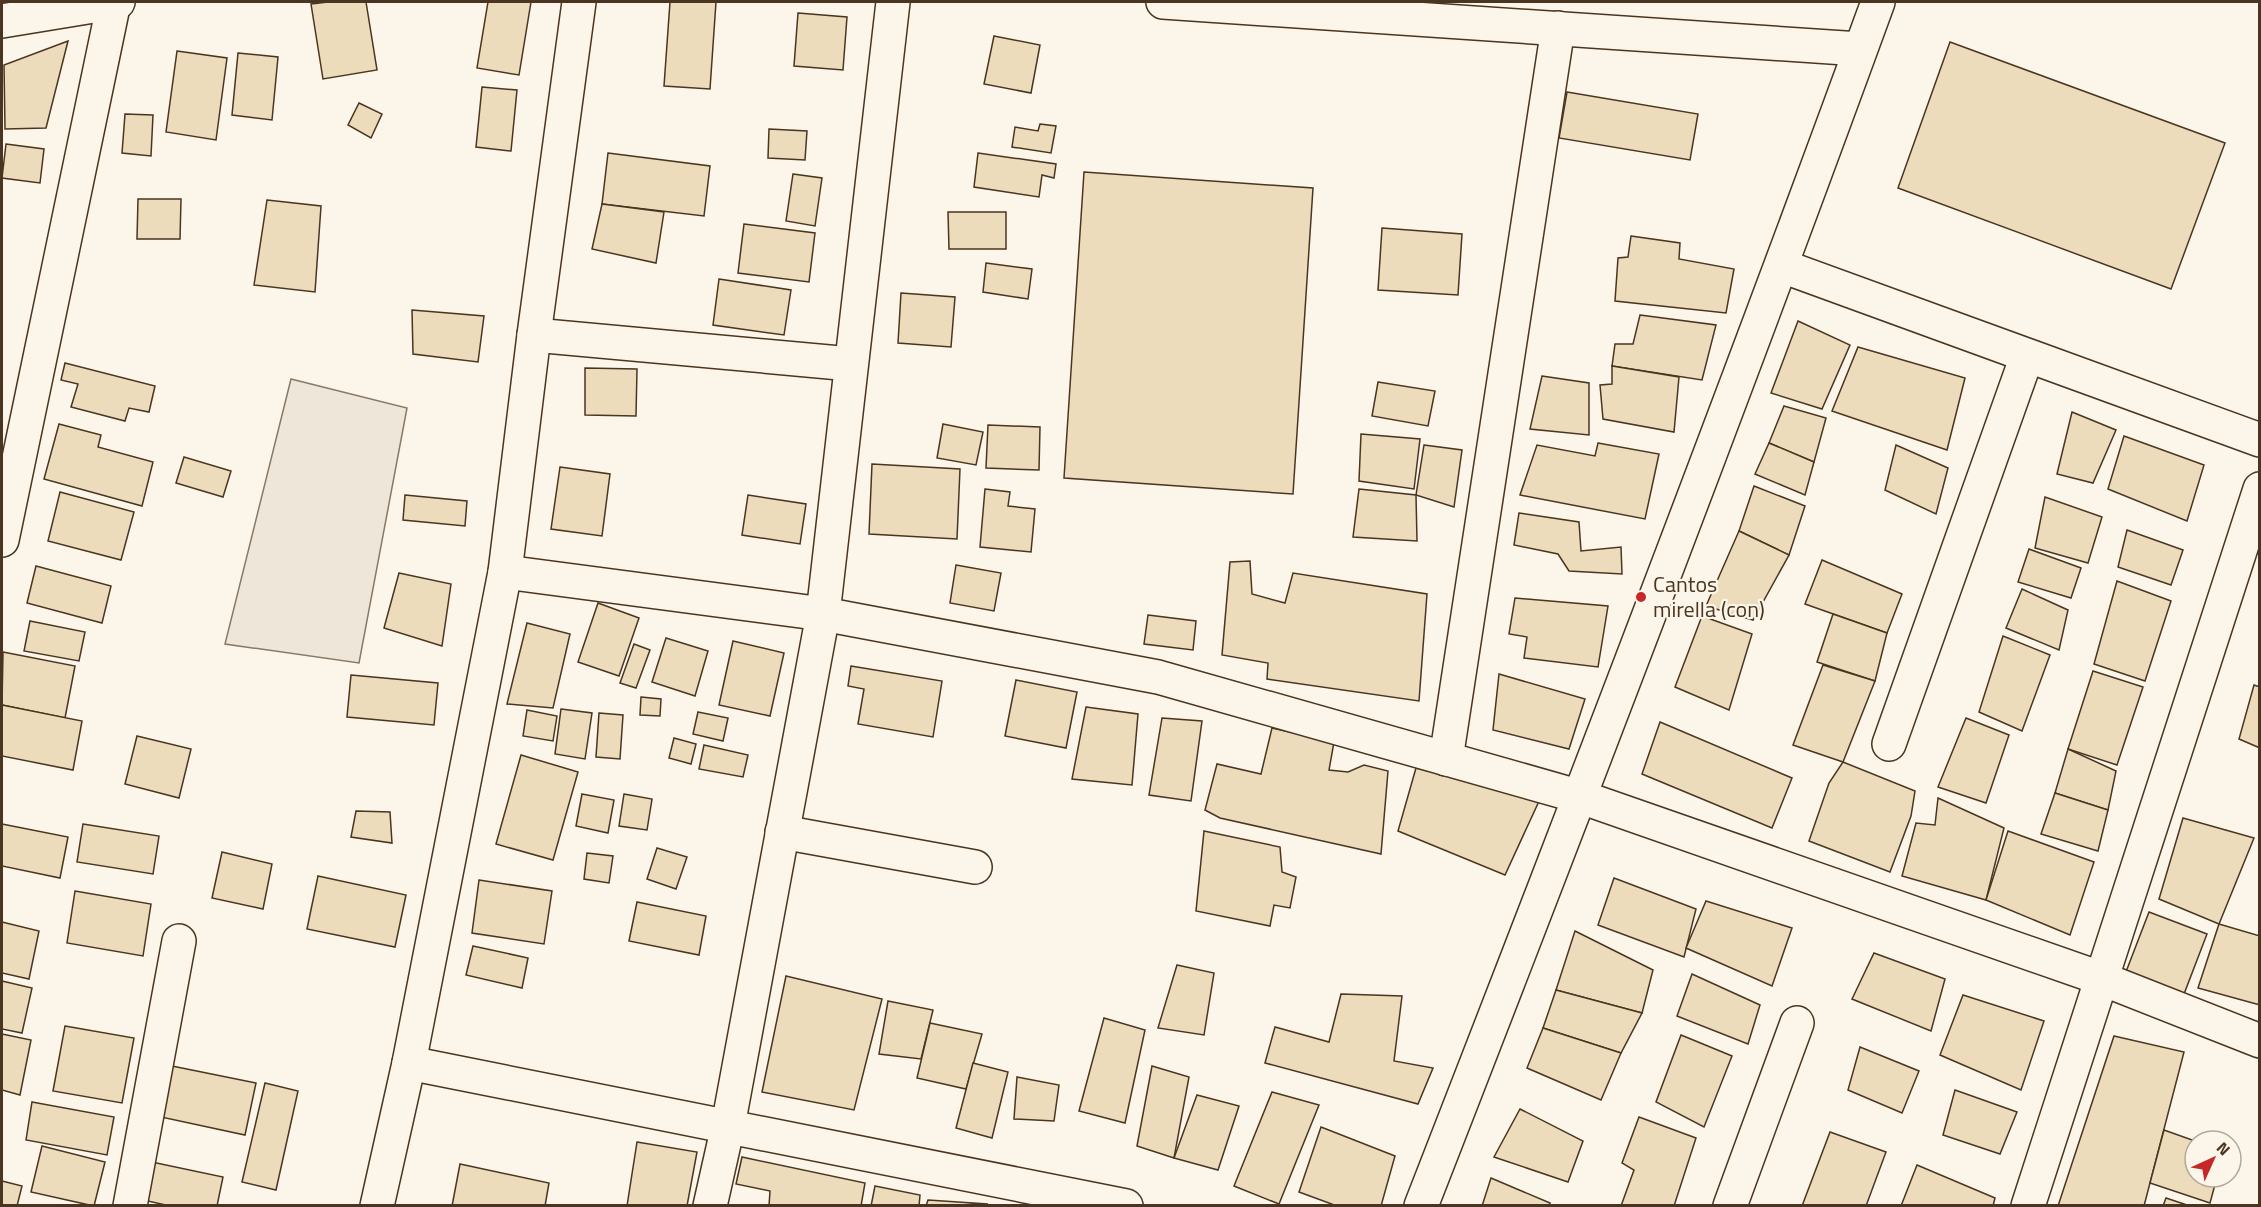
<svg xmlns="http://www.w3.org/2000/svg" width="2261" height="1207" viewBox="0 0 2261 1207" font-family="'Titillium Web',sans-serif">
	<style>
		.green { fill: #ede6d9; stroke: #887966; stroke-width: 1.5 }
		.building { fill: #ecdcbc; stroke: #4a3520; stroke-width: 1.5 }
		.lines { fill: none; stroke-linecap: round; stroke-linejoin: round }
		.street-casing { stroke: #4a3520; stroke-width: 36 }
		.street { stroke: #fbf6e9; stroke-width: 33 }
		.poi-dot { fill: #c62828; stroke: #fbf6e9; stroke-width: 2 }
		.labels { text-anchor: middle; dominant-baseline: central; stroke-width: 4.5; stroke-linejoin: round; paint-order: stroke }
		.poi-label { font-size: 22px; fill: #4a3520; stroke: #fbf6e9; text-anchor: start }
	</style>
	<rect width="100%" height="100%" fill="#fbf6e9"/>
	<path class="green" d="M291,379L407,408L359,663L225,644Z"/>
	<g class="building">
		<path d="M328,2H366L377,70L323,79L311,4Z"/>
		<path d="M488,2H531L519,75L477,68Z"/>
		<path d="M670,2H716L710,89L664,86Z"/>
		<path d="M798,13L847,17L843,70L794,66Z"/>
		<path d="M994,36L1040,45L1031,93L984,84Z"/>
		<path d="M68,41L46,128L5,129L4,65Z"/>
		<path d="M1950,42L2225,143L2171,289L1898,188Z"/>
		<path d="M177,51L227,58L216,140L166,132Z"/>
		<path d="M238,53L278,57L272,120L232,115Z"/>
		<path d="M482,87L517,90L511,151L476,147Z"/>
		<path d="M1567,92L1698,114L1690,160L1559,138Z"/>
		<path d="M359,103L382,114L371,138L348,125Z"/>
		<path d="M125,114L153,115L151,156L122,153Z"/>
		<path d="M1040,124L1056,126L1051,153L1012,147L1015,127L1038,131Z"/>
		<path d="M769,129L807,131L805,160L768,158Z"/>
		<path d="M6,144L44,149L40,183L2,178Z"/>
		<path d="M608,153L710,166L704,216L602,204Z"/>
		<path d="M978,153L1056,164L1054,178L1042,175L1039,197L974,187Z"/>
		<path d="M1084,172L1313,188L1293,494L1064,478Z"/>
		<path d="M793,174L822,178L815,226L786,221Z"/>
		<path d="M138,199H181L180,239H137Z"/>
		<path d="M267,200L321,206L315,292L254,285Z"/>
		<path d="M602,204L664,212L656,263L592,249Z"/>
		<path d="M948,212H1006V249H949Z"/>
		<path d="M744,224L815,233L809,282L738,273Z"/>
		<path d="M1382,228L1462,234L1458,295L1378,290Z"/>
		<path d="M1631,236L1680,243L1679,259L1734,269L1726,313L1615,301L1618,258L1628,257Z"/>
		<path d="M986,263L1032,269L1028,299L983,292Z"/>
		<path d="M719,279L791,290L784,335L713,325Z"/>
		<path d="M901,293L955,297L951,347L898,343Z"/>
		<path d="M412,310L484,316L478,362L413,354Z"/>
		<path d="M1640,315L1716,325L1702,380L1612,366L1615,344H1633Z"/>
		<path d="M1798,321L1850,345L1822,409L1771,393Z"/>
		<path d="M1858,347L1965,378L1947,450L1832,411Z"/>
		<path d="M65,363L155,386L149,412L129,408L125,421L71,407L78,384L61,380Z"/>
		<path d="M1612,366L1679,377L1674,432L1603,419L1600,385L1612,384Z"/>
		<path d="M585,368L637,369L636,416L585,415Z"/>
		<path d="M1542,376L1589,383V435L1530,429Z"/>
		<path d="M1378,382L1435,391L1428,426L1372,416Z"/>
		<path d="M1784,406L1826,418L1814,462L1769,443Z"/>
		<path d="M2072,412L2116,430L2093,483L2057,474Z"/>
		<path d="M59,424L101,435L98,447L153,462L142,506L44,479Z"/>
		<path d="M943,424L983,432L976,465L937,458Z"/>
		<path d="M988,425L1040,427L1039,470L986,468Z"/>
		<path d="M1361,434L1420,439L1414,489L1359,481Z"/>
		<path d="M2124,436L2204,465L2187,521L2108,489Z"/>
		<path d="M1598,443L1659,454L1645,519L1520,495L1537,445L1595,456Z"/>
		<path d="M1769,443L1814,462L1805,495L1755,474Z"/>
		<path d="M1424,445L1462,450L1454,507L1416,495Z"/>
		<path d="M1896,445L1948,468L1936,514L1885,490Z"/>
		<path d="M184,457L231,471L223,497L176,483Z"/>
		<path d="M872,464L960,469L957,539L869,534Z"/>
		<path d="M560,467L610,474L602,536L551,529Z"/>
		<path d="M1754,486L1805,506L1789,555L1739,531Z"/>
		<path d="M985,489L1010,492L1008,506L1035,509L1031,552L980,547Z"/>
		<path d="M1359,489L1416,495L1417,541L1353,537Z"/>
		<path d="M60,492L134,512L121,560L48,541Z"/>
		<path d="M405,495L467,501L465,526L403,520Z"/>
		<path d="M748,495L806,504L800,544L742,535Z"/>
		<path d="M2045,497L2102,517L2088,563L2035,548Z"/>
		<path d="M1519,513L1579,522L1581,551L1621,547L1622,574L1569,571L1558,554L1514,545Z"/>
		<path d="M2127,530L2183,550L2171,585L2118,567Z"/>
		<path d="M1739,531L1789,555L1753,620L1706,606Z"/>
		<path d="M2029,549L2081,568L2071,598L2018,582Z"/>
		<path d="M1822,560L1902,594L1887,633L1805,604Z"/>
		<path d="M1250,561L1252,594L1285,603L1293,573L1427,594L1419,701L1267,679L1268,663L1222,655L1230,562Z"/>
		<path d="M956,565L1001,573L994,611L950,603Z"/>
		<path d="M36,566L111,586L102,623L27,603Z"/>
		<path d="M399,573L451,584L442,646L384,628Z"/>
		<path d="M2117,581L2171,601L2145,681L2094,664Z"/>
		<path d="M2022,589L2068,610L2059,650L2006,628Z"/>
		<path d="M1515,598L1608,606L1598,667L1524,658L1527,637L1509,634Z"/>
		<path d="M598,603L639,618L619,676L578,662Z"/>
		<path d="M1833,614L1887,633L1875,681L1817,662Z"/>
		<path d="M1148,615L1196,621L1193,650L1144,644Z"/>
		<path d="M1702,616L1752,634L1729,710L1675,687Z"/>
		<path d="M30,621L85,632L79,661L24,651Z"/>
		<path d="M527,623L570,634L553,708L507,704Z"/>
		<path d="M2003,636L2050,655L2022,731L1979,712Z"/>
		<path d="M666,638L708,651L695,696L652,682Z"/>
		<path d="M733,641L784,653L770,716L719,705Z"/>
		<path d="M634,644L650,650L636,688L620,683Z"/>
		<path d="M3,652L75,666L65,718L2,705Z"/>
		<path d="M1823,665L1875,681L1843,762L1793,745Z"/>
		<path d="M851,666L942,681L933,737L858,724L864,689L848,686Z"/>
		<path d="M2093,671L2143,687L2117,765L2068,749Z"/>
		<path d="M1499,674L1585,699L1569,749L1493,730Z"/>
		<path d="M351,675L438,683L434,725L347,717Z"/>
		<path d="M1016,680L1077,692L1066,748L1005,736Z"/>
		<path d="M2254,685L2260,687V748L2239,739Z"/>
		<path d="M641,697L661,699L660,716L640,715Z"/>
		<path d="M2,705L82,721L73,770L2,756Z"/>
		<path d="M1086,707L1138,714L1132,785L1072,779Z"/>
		<path d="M561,709L592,713L585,759L555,754Z"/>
		<path d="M527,710L557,716L553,741L523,736Z"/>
		<path d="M698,712L728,718L723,741L693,734Z"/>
		<path d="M599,713L623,715L620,759L596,757Z"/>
		<path d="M1162,718L1202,721L1191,801L1149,795Z"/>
		<path d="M1966,718L2009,735L1986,803L1938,787Z"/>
		<path d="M1660,722L1792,778L1772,828L1642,774Z"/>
		<path d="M1272,728L1334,742L1329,770L1348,772L1364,765L1388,771L1381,854L1220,818L1205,810L1217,764L1261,774Z"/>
		<path d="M137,736L191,749L179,798L125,784Z"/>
		<path d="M674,738L696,744L691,764L669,758Z"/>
		<path d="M704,745L748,755L743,777L699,769Z"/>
		<path d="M2068,749L2116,771L2108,810L2055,793Z"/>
		<path d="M521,755L578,772L553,860L496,844Z"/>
		<path d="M1843,762L1915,791L1911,816L1890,872L1809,841L1829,783Z"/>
		<path d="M1416,768L1540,799L1505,875L1398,831Z"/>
		<path d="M2055,793L2108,810L2098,851L2041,834Z"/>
		<path d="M582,794L614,800L608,833L576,826Z"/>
		<path d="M624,794L652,799L647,830L619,826Z"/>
		<path d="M1938,798L2004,828L1986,900L1902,876L1916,823L1935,825Z"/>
		<path d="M356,811L390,812L392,843L351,837Z"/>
		<path d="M2183,818L2254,838L2219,924L2159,899Z"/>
		<path d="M2,824L68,837L60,878L2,866Z"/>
		<path d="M83,824L159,836L153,874L77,862Z"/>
		<path d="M1204,831L1280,847L1282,872L1296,877L1290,908L1274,905L1270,926L1196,911Z"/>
		<path d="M2008,831L2094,862L2070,935L1986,900Z"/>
		<path d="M657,848L687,857L676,889L647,879Z"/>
		<path d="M222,852L272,864L263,909L212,898Z"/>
		<path d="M587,853L613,856L609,883L584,879Z"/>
		<path d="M318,876L406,895L395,947L307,929Z"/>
		<path d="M1614,878L1696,909L1684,957L1598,925Z"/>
		<path d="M479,880L552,891L544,944L472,933Z"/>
		<path d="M75,891L151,904L143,956L67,943Z"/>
		<path d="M1706,901L1792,928L1772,986L1686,948Z"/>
		<path d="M637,902L706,916L699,955L629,941Z"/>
		<path d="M2149,912L2207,934L2184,994L2124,977Z"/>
		<path d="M2,922L39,931L29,979L2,973Z"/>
		<path d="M2219,924L2260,936V1005L2198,988Z"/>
		<path d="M1575,931L1653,970L1642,1013L1556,990Z"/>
		<path d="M473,946L528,958L522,988L466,975Z"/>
		<path d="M1874,953L1945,979L1931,1031L1852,999Z"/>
		<path d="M1177,965L1214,973L1204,1035L1158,1028Z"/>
		<path d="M1692,974L1760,1005L1748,1044L1677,1016Z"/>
		<path d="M786,976L882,999L854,1110L762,1092Z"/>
		<path d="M2,981L32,988L22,1033L2,1029Z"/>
		<path d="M1556,990L1642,1013L1621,1053L1543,1028Z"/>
		<path d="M1341,994L1402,996L1394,1061L1433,1068L1418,1104L1265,1063L1275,1027L1329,1042Z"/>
		<path d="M1963,995L2044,1021L2021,1090L1940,1055Z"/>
		<path d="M888,1001L933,1010L921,1059L879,1054Z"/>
		<path d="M1104,1018L1145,1030L1125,1123L1079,1111Z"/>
		<path d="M930,1023L982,1034L966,1089L917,1078Z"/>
		<path d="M65,1026L134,1038L122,1103L53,1091Z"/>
		<path d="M1543,1028L1621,1053L1601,1100L1527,1068Z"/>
		<path d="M2,1034L31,1040L20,1095L2,1090Z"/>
		<path d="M1681,1035L1732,1056L1704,1127L1656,1102Z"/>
		<path d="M2114,1036L2184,1052L2144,1206H2058Z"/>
		<path d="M1860,1047L1919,1071L1902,1113L1848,1090Z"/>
		<path d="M973,1063L1008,1072L992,1138L956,1128Z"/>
		<path d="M172,1066L256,1083L245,1135L161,1117Z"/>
		<path d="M1152,1066L1189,1077L1174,1158L1137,1146Z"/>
		<path d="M1017,1077L1059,1085L1054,1121L1014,1119Z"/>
		<path d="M265,1083L298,1091L276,1190L242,1182Z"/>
		<path d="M1955,1090L2017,1112L2000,1154L1943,1135Z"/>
		<path d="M1272,1092L1319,1105L1279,1204L1234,1186Z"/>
		<path d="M1197,1095L1239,1106L1218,1170L1174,1158Z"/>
		<path d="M32,1102L114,1117L107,1155L26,1140Z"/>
		<path d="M1520,1109L1583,1141L1568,1182L1494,1157Z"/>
		<path d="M1639,1117L1696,1138L1674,1206H1621L1634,1170L1622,1163Z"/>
		<path d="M1321,1127L1395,1156L1381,1206H1337L1299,1192Z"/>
		<path d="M2164,1130L2195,1141V1177H2217L2210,1203L2150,1183Z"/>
		<path d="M1830,1132L1886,1152L1866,1206H1802Z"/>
		<path d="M637,1142L697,1152L687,1206H627Z"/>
		<path d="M42,1146L105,1162L94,1206L31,1192Z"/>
		<path d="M742,1157L865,1183L861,1206H769L770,1191L736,1184Z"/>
		<path d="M147,1161L223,1177L217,1206H170L139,1199Z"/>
		<path d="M460,1164L549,1183L545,1206H452Z"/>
		<path d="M1917,1165L1995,1198L1993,1206H1901Z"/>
		<path d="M1491,1178L1550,1203L1549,1206H1482Z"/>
		<path d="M2,1181L22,1186L17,1206H2Z"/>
		<path d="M875,1186L920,1195L919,1206H871Z"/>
		<path d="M2166,1198L2190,1206H2163Z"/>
		<path d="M928,1200L988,1204L926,1206Z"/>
	</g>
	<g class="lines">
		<g class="street-casing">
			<g id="street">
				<path d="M1163,2L1860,49"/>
				<path d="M2,21L118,2"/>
				<path d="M1782,266L2260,440"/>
				<path d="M534,335L851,364"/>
				<path d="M2,540L114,2"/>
				<path d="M505,572L823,614L1158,677L1581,797L2100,978L2260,1041"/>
				<path d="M1889,744L2027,356"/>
				<path d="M1446,759L1558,28"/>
				<path d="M782,832L975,867"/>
				<path d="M409,1063L1126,1206"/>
				<path d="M130,1206L179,941"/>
				<path d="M377,1206L409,1063L505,572L534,335L579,2"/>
				<path d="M710,1206L728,1126L823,614L893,2"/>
				<path d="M1421,1206C1577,806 1731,405 1878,2"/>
				<path d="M1730,1206L1797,1023"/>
				<path d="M2028,1206L2260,489"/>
			</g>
		</g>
		<use href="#street" class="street"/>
	</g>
	<circle class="poi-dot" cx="1641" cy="597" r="6"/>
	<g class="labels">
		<g class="poi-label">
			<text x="1653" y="584">Cantos<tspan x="1653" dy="25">mirella (con)</tspan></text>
		</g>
	</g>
	<rect width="2261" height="1207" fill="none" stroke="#4a3520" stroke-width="6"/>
	<g transform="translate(2213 1159) rotate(45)"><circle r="28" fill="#fbf6e9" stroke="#b4a999" stroke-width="1.5"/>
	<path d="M0-4.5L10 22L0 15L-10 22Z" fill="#c62828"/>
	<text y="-9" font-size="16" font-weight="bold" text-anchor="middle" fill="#4a3520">N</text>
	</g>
</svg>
